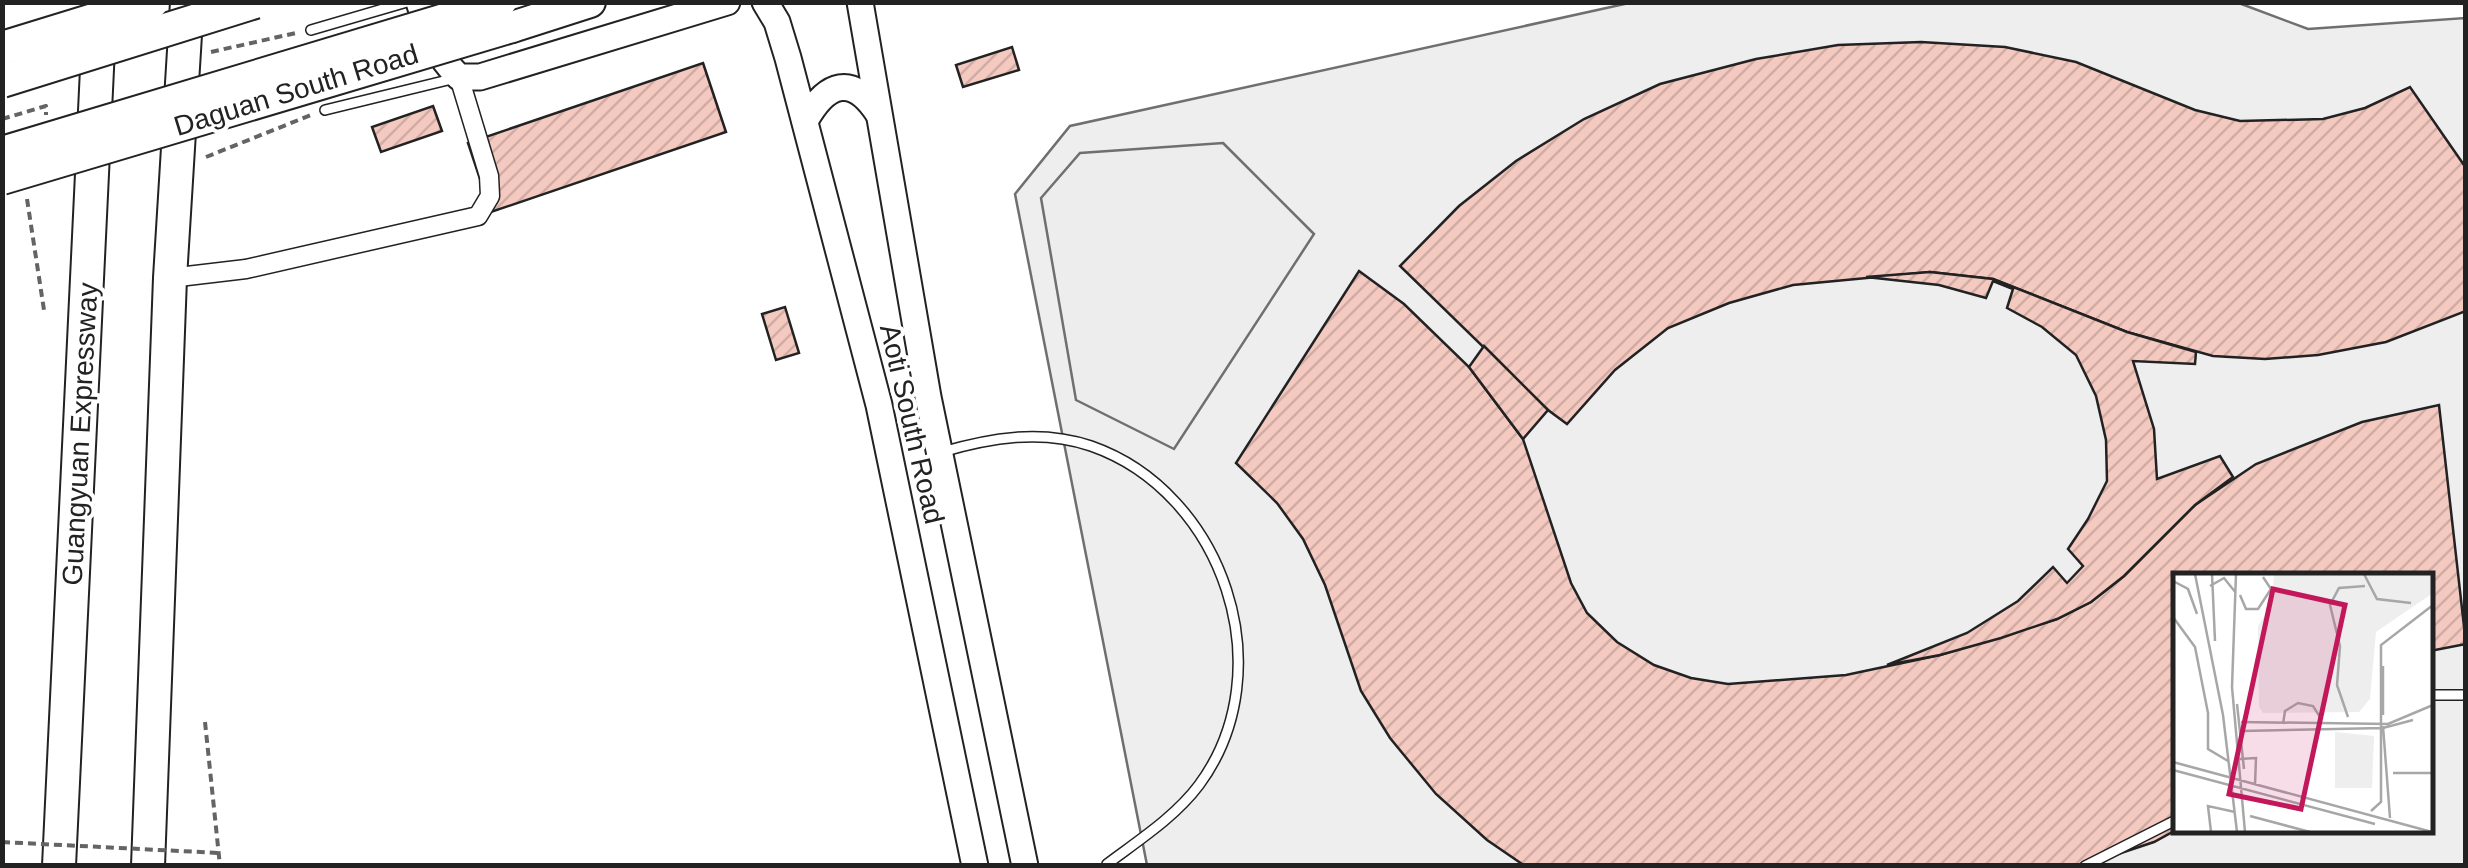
<svg xmlns="http://www.w3.org/2000/svg" width="2468" height="868" viewBox="0 0 2468 868" font-family="Helvetica,sans-serif">
	<style>
		.park { fill: #eee; stroke: #6f6f6f; stroke-width: 2.5; fill-rule: evenodd }
		.parking { fill: #ededed; stroke: #6f6f6f; stroke-width: 2.5 }
		.building { fill: url(#building-hatch); stroke: #222; stroke-width: 2.5 }
		.lines { fill: none; stroke-linecap: round; stroke-linejoin: round }
		.lane-casing { stroke: #222; stroke-width: 12 }
		.street-casing { stroke: #222; stroke-width: 21 }
		.secondary-casing { stroke: #222; stroke-width: 29 }
		.primary-casing { stroke: #222; stroke-width: 34 }
		.highway-casing { stroke: #222; stroke-width: 36 }
		.path { stroke: #646464; stroke-width: 4; stroke-dasharray: 8 5; stroke-linecap: butt }
		.lane { stroke: #fff; stroke-width: 9 }
		.street { stroke: #fff; stroke-width: 18 }
		.secondary { stroke: #fff; stroke-width: 25 }
		.primary { stroke: #fff; stroke-width: 30 }
		.highway { stroke: #fff; stroke-width: 32 }
		.primary-bridge-casing { stroke: #222; stroke-width: 34; stroke-linecap: butt }
		.highway-bridge-casing { stroke: #222; stroke-width: 36; stroke-linecap: butt }
		.path-bridge { stroke: #646464; stroke-width: 4; stroke-dasharray: 8 5; stroke-linecap: butt }
		.primary-bridge { stroke: #fff; stroke-width: 30 }
		.highway-bridge { stroke: #fff; stroke-width: 32 }
		.labels { text-anchor: middle; dominant-baseline: central; stroke-width: 8; stroke-linejoin: round; paint-order: stroke }
		.street-label { font-size: 28px; fill: #222; stroke: #fff }
		.inset-road { fill: none; stroke: #a7a7a7; stroke-width: 2.5 }
		.view { fill: #c2185b; fill-opacity: 0.15; stroke: #c2185b; stroke-width: 5 }
		.inset-edge { fill: none; stroke: #222; stroke-width: 5 }
	</style>
	<defs>
		<pattern id="building-hatch" width="6" height="6" patternUnits="userSpaceOnUse" patternTransform="scale(2.5)"><rect width="6" height="6" fill="#f3c9c0"/><path d="M-1 1l2-2M0 6l6-6M5 7l2-2" fill="none" stroke="#d0aca5"/></pattern>
	</defs>
	<rect width="100%" height="100%" fill="#fff"/>
	<path class="park" d="M2236,2L2308,29L2465,18V865H1147L1015,194L1070,126L1629,3ZM2176,576H2430V830H2176Z"/>
	<path class="parking" d="M1223,143L1314,234L1174,449L1076,400L1041,198L1080,153Z"/>
	<g class="building">
		<path d="M1921,42L2005,47L2076,62L2195,110L2240,121L2323,119L2365,108L2410,87L2466,168V311L2386,342L2318,355L2265,359L2213,356L2127,332L1993,279L1930,272L1793,285L1729,303L1668,328L1615,370L1567,424L1548,410L1400,266L1459,206L1516,161L1584,119L1660,84L1756,59L1838,45Z"/>
		<path d="M1012,47L1019,70L963,87L956,65Z"/>
		<path d="M703,63L726,132L491,212L468,143Z"/>
		<path d="M433,106L442,131L381,152L372,127Z"/>
		<path d="M1359,271L1404,304L1469,367L1523,439L1571,583L1587,613L1617,642L1654,665L1691,678L1728,684L1846,675L1940,655L2057,619L2091,602L2124,576L2195,505L2256,464L2362,422L2439,405L2466,644L2430,651V576H2176V830L2154,842L2082,866H1525L1487,840L1436,794L1390,738L1361,691L1325,585L1303,539L1277,503L1236,463Z"/>
		<path d="M1930,272L1993,279L2127,332L2196,352L2195,364L2133,361L2154,429L2157,479L2220,456L2233,477L2195,505L2124,576L2091,602L2057,619L2001,638L1940,655L1887,665L1967,633L2018,601L2053,567L2067,583L2083,566L2068,549L2088,519L2107,481L2106,440L2096,396L2076,355L2042,327L2007,308L2013,289L1993,281L1986,298L1939,285L1866,277Z"/>
		<path d="M785,307L799,353L776,360L762,314Z"/>
		<path d="M1484,346L1548,410L1523,439L1469,367Z"/>
	</g>
	<g class="lines">
		<g class="lane-casing">
			<g id="lane">
				<path d="M311,30L407,2"/>
				<path d="M325,110L456,78"/>
				<path d="M942,452C990,438 1041,429 1091,446C1223,492 1284,670 1199,785C1175,817 1139,840 1107,864"/>
				<path d="M2430,695H2466"/>
				<path d="M2085,866L2176,820"/>
			</g>
		</g>
		<g class="street-casing">
			<path id="street" d="M170,278L246,269L478,216L490,196L489,176L459,77"/>
		</g>
		<g class="secondary-casing">
			<g id="secondary">
				<path d="M419,2C428,31 437,56 459,77H480L727,2"/>
				<path d="M765,2L777,22L788,58L879,405L975,866"/>
				<path d="M860,2L928,397L1025,866"/>
				<path d="M805,121C827,82 852,74 878,113"/>
			</g>
		</g>
		<g class="primary-casing">
			<path id="primary" d="M512,27L590,2"/>
		</g>
		<g class="highway-casing">
			<g id="highway">
				<path d="M59,866L99,27"/>
				<path d="M148,866L170,278L187,2"/>
			</g>
		</g>
		<g class="path">
			<path d="M211,52L296,33"/>
			<path d="M2,119L46,106V115"/>
			<path d="M206,157L311,115"/>
			<path d="M27,199L44,310"/>
			<path d="M205,722L220,866"/>
		</g>
		<use href="#lane" class="lane"/>
		<use href="#street" class="street"/>
		<use href="#secondary" class="secondary"/>
		<use href="#primary" class="primary"/>
		<use href="#highway" class="highway"/>
		<g class="primary-bridge-casing">
			<g id="primary-bridge">
				<path d="M2,152L501,2"/>
				<path d="M2,179L512,27"/>
			</g>
		</g>
		<g class="highway-bridge-casing">
			<g id="highway-bridge">
				<path d="M2,48L152,2"/>
				<path d="M2,81L255,2"/>
			</g>
		</g>
		<path class="path-bridge" d="M2,842L219,853"/>
		<use href="#primary-bridge" class="primary-bridge"/>
		<use href="#highway-bridge" class="highway-bridge"/>
	</g>
	<g class="labels">
		<g class="street-label">
			<text transform="translate(296 90) rotate(-17)">Daguan South Road</text>
			<text transform="translate(912 424) rotate(77)">Aoti South Road</text>
			<text transform="translate(80 434) rotate(-87)">Guangyuan Expressway</text>
		</g>
	</g>
	<g transform="translate(2173 573)">
		<rect width="260" height="260" fill="#fff"/>
		<path d="M101,1H260V20L203,59L197,126L186,139L90,140L86,134L85,53L99,30ZM162,159L201,163L199,215H162Z" fill="#eee"/>
		<path class="inset-road" d="M22,1L50,142L64,259M39,1L42,68M63,1L59,114L72,259M191,1L204,26L238,30M0,8L15,16L24,41M37,13L51,5L63,20M67,22L73,36H85L98,16L90,4M0,44L22,74L35,140V176L55,188M64,131L71,196M210,142V93M175,144L164,112L167,73L157,32L166,15L192,13M68,149L215,151L260,132M110,151L112,138L125,130L140,133L147,144M210,153L217,245M69,158L210,155L240,147M66,186L83,185L82,212M0,189L259,259M0,197L202,251M220,200H260M198,238L208,229V72L260,32M77,243L137,259M38,259L35,233L62,239"/>
		<path class="view" d="M100,16L172,32L128,236L56,221Z"/>
		<rect width="260" height="260" class="inset-edge"/>
	</g>
	<rect width="2468" height="868" fill="none" stroke="#222222" stroke-width="10"/>
</svg>
